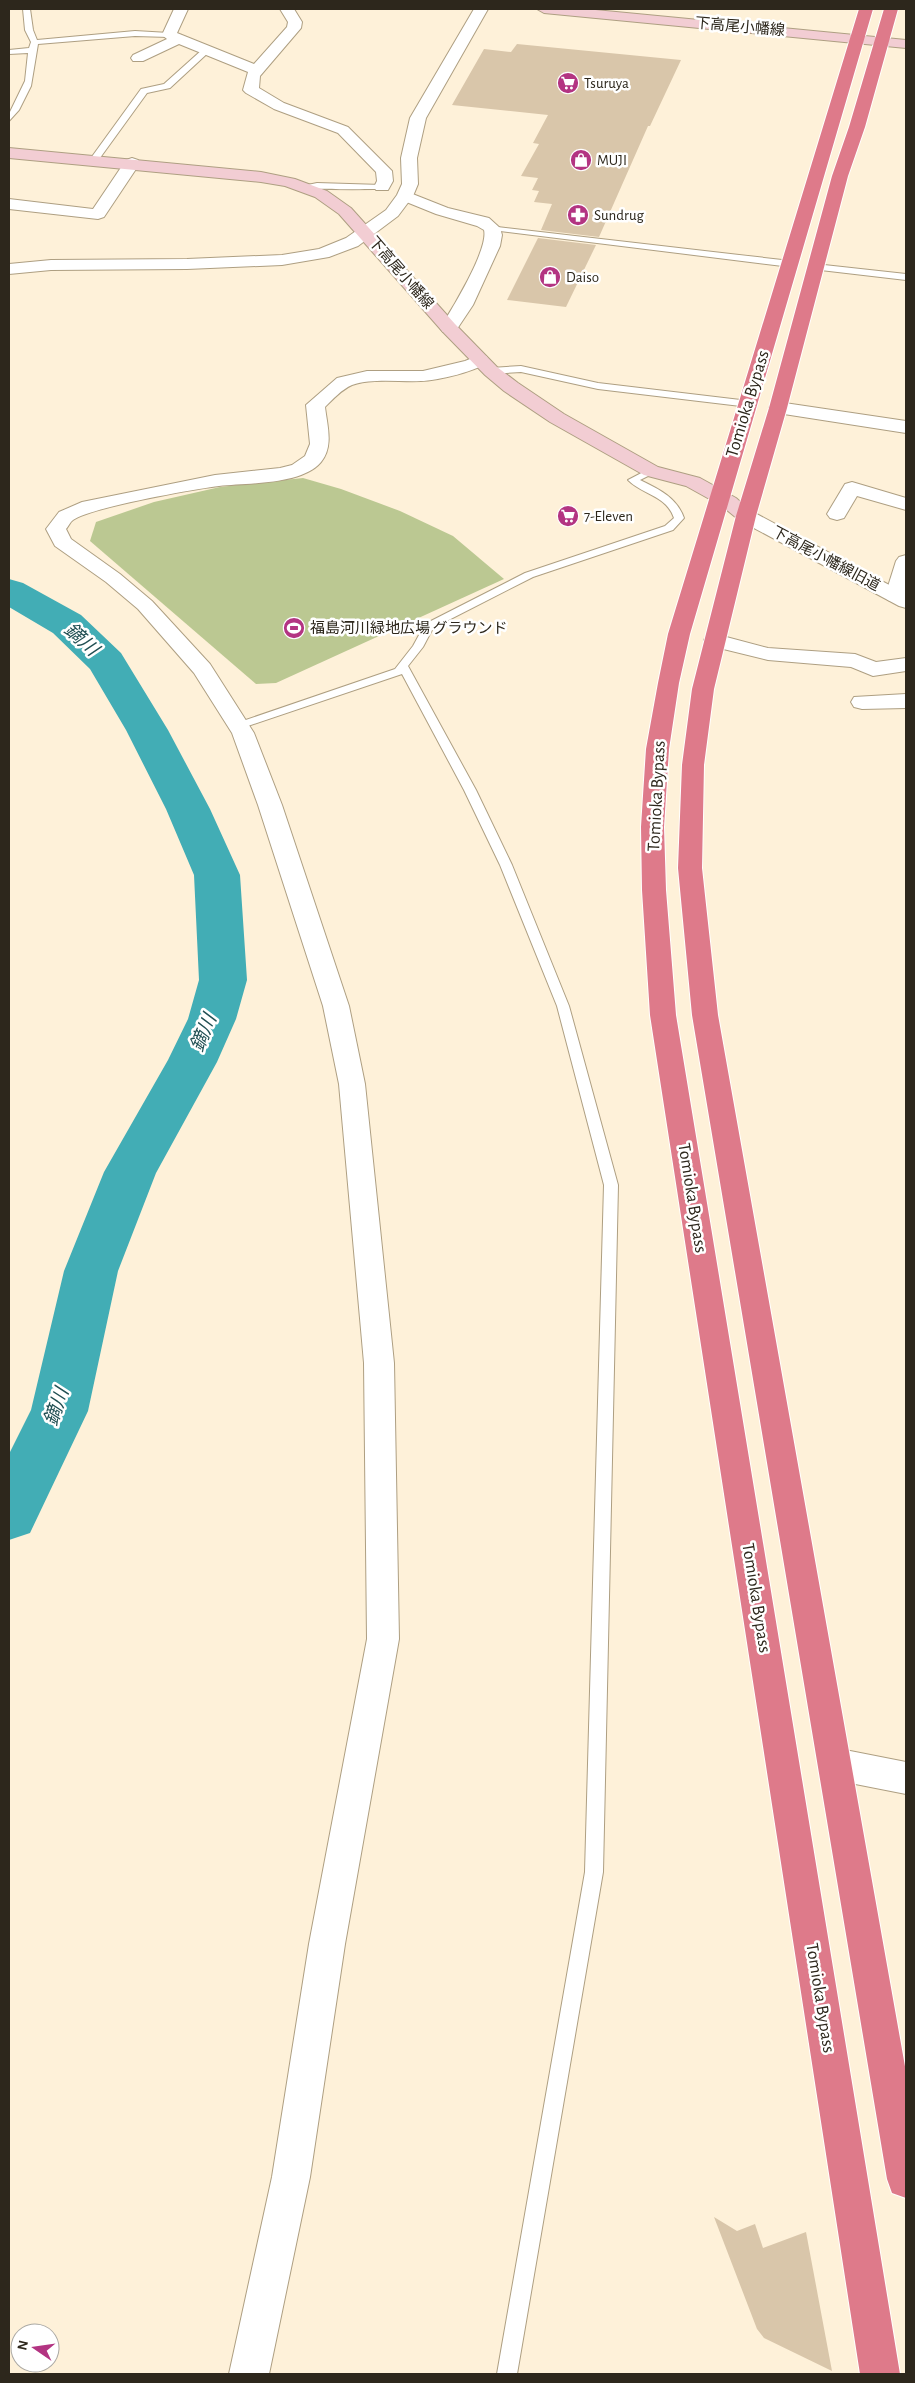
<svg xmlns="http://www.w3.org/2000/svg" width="915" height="2383" viewBox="0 0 915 2383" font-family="'Alegreya Sans','Noto Sans JP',sans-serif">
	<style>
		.green { fill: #bbc892 }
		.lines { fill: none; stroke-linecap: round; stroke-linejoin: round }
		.river { fill: #42adb5; fill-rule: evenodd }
		.building { fill: #d9c6aa }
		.service-casing { stroke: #ae9f82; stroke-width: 2 }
		.minor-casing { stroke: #ae9f82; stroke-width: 2 }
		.tertiary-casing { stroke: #ae9f82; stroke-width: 2 }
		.secondary-casing { stroke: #ae9f82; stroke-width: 2 }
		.trunk-casing { stroke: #fff; stroke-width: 2 }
		.service { fill: #fff; fill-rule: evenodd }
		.minor { fill: #fff; fill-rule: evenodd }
		.tertiary { fill: #fff; fill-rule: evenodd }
		.secondary { fill: #f2cdd3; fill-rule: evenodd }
		.trunk { fill: #de7a8a; fill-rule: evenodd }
		.labels { text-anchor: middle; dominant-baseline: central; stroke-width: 5; stroke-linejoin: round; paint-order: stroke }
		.far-street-label { font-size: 15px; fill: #2d271c; stroke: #fff }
		.far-poi-label { font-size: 15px; fill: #2d271c; stroke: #fff; text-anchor: start }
		.street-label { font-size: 18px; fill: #2d271c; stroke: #fff }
		.water-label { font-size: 19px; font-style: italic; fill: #214f53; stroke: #fff }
	</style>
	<rect width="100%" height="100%" fill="#fef1d9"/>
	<path class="green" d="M303,478L341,489L400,511L453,536L504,579L276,683L256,684L90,541L96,522L154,502L220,487Z"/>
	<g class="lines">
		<path class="river" d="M9,579L23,583L81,615L121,653L168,730L210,809L240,875L247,980L236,1019L217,1062L156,1173L118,1271L88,1411L30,1533L9,1540V1454L31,1410L64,1271L104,1172L168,1060L188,1019L199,980L194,875L166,809L126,730L90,669L53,633L9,607Z"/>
	</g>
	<g class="building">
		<path d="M517,44L681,60L650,126H648L599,237L541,230L552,204L534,202L539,191L532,190L538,178L521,176L539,144L533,143L548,115L452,105L484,49L511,52Z"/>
		<path d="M538,238L596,245L566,307L507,300Z"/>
		<path d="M714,2217L737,2231L755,2224L763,2248L806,2232L832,2371L764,2338L757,2329Z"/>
	</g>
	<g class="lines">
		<g class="service-casing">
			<g id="service">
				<path d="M23,9H30L33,30L37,40L135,31L169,33L173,35L169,37L135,36L38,44L31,86L19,110L9,121V114L25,81L28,53L9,54V50L29,48L31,42L25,30Z"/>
				<path d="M203,49L210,51L170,88L147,93L97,162H91V158L141,89L164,84Z"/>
				<path d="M317,183L382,185L386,187L382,189C371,189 302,190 298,187Z"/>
				<path d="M489,226L791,261L795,264L791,267L492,230L488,228Z"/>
				<path d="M815,264L906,274V280L812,269L811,267Z"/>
				<path d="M521,366L598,383L749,401L754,404L749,407L598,389L521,372L491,374L486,371L491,368Z"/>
				<path d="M651,468L654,469V473L640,480C659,489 677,498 684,518L673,530L533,577L433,628L423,647L408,666L476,790L512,865L569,1006L618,1185L603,1872L517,2374H497L585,1872L604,1185L557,1006L500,865L464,790L402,674L242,728L238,729L232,726L234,724L395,669L413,646L425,624L525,573L665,526L674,518C666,495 643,495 628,480Z"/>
			</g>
		</g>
		<g class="minor-casing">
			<g id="minor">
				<path d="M174,9H188L177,33L254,64L287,27L288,22L280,9H294L302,22L301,28L260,76L259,88L284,103L348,127L392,171L393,181L388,190H376L374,187L377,181L376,172L338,133L274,109L246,93L243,90L248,72L179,44L143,61H133L131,58L133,55L167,39L162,35Z"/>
				<path d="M132,158L138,160L140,163L104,217L98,219L9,209V199L93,209L126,160Z"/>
				<path d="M405,191L448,208L489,218L500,228L502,235L500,246L473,305L455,332H443L440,328C451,311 489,249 484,230L477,226L436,214L399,199L397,196L399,193Z"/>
				<path d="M480,355L486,356L489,360C481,371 435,381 421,381C398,382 373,378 352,385C342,389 332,400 325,407C327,425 334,446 321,462C302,485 246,483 219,486C194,489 89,508 73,520C70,522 68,527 66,529L71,539L120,574L152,601L210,664L254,733L282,805L349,1006L365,1084L394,1363L399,1639L345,1944L310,2177L269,2374H229L272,2177L309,1944L367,1639L364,1363L339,1084L323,1006L258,805L232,733L194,673L138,609L106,582L55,546L46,529L59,512L82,502L215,475L280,468L292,465L305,456L310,444L306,405L337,378L367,371H423L465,361Z"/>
				<path d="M778,402L906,421V433L771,412L769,408L771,404Z"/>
				<path d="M852,482L906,498V510L857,496L844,518L837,520L830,518L827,514L845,484Z"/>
				<path d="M906,555L905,596L902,600L895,602L888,600L885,596L896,561L899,557Z"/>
				<path d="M715,634L768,648L855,654L876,662L906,658V671L873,676L851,667L768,660L707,645L704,640L707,635Z"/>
				<path d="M906,694V708L862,709L854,707L851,702L854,697Z"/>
				<path d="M835,1748L906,1762V1794L835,1780L823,1776L818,1764L823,1752Z"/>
			</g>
		</g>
		<g class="tertiary-casing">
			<g id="tertiary">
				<path d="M474,9H488L426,118L417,158L418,184L413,196L398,216L358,246L329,257L282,265L187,269L51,270L9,274V264L51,260L187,259L282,255L319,249L346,238L386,210L397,195L402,184L401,158L410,118Z"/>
				<path d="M746,510L753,512L906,594V608L899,606L739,520L736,516L739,512Z"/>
			</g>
		</g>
		<g class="secondary-casing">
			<g id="secondary">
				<path d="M537,9H585L906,40V48L544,13Z"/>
				<path d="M9,148L261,172L295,179L327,191L351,208L455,324L497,367L518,383L564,414L658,467L700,478L736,498L756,516L753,520L746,522L739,520L722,506L686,486L644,475L550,422L504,391L485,375L443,332L339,214L315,197L285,186L261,182L9,158Z"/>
			</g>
		</g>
		<g class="trunk-casing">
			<g id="trunk">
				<path d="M859,9H873L690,634L679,683L669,749L664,827L666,890L676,1015L900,2374H860L650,1015L642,890L641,827L646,749L658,683L668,634Z"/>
				<path d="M884,9H898L865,127L848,176L787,408L756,516L714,689L704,765L702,868L718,1015L906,2072V2198L892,2193L887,2179L692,1015L678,868L682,765L692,689L736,516L769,408L832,176L849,127Z"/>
			</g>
		</g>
		<use href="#service" class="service"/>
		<use href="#minor" class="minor"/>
		<use href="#tertiary" class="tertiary"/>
		<use href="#secondary" class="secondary"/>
		<use href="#trunk" class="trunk"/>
	</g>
	<defs>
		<g id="supermarket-disc" transform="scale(1.125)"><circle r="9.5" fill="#b33482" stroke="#fff"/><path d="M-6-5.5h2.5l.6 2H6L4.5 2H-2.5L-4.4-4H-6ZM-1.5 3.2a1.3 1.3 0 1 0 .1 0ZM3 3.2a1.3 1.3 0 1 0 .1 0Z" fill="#fff"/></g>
		<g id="shop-disc" transform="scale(1.125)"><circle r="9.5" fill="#b33482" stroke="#fff"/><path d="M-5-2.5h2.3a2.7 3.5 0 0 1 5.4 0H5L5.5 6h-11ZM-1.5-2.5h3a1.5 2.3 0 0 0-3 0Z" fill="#fff"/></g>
		<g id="pharmacy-disc" transform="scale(1.125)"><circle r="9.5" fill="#b33482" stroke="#fff"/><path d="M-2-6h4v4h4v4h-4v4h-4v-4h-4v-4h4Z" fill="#fff"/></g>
		<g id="stadium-disc" transform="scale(1.125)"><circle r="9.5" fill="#b33482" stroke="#fff"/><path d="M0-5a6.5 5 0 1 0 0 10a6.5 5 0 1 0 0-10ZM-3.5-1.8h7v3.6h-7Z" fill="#fff"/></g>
	</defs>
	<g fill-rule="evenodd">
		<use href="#supermarket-disc" x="568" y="83"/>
		<use href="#shop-disc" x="581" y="160"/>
		<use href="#pharmacy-disc" x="578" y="215"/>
		<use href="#shop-disc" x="550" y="277"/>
		<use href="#supermarket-disc" x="568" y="516"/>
		<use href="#stadium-disc" x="294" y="628"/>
	</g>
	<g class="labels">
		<g class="far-street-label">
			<text transform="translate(740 27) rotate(5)">下高尾小幡線</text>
			<text transform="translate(401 273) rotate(49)">下高尾小幡線</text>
			<text transform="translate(826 559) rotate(28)">下高尾小幡線旧道</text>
		</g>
		<g class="far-poi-label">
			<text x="584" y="83">Tsuruya</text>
			<text x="597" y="160">MUJI</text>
			<text x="594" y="215">Sundrug</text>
			<text x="566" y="277">Daiso</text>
			<text x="584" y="516">7-Eleven</text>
			<text x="310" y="628">福島河川緑地広場 グラウンド</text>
		</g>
		<g class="street-label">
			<text transform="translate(748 404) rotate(-73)">Tomioka Bypass</text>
			<text transform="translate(657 796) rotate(-87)">Tomioka Bypass</text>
			<text transform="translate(692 1198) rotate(81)">Tomioka Bypass</text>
			<text transform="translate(756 1598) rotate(81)">Tomioka Bypass</text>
			<text transform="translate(820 1998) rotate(81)">Tomioka Bypass</text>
		</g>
		<g class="water-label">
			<text transform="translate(81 640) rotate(42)">鏑川</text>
			<text transform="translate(204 1033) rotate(-67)">鏑川</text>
			<text transform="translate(57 1407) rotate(-71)">鏑川</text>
		</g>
	</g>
	<rect width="915" height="2383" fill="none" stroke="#2d271c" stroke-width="20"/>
	<g transform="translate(35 2348) rotate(283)"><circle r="24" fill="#ffffff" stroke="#aba9a4"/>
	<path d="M0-4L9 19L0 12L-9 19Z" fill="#b33482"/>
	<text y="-8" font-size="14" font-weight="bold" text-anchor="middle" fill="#2d271c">N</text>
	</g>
</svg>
